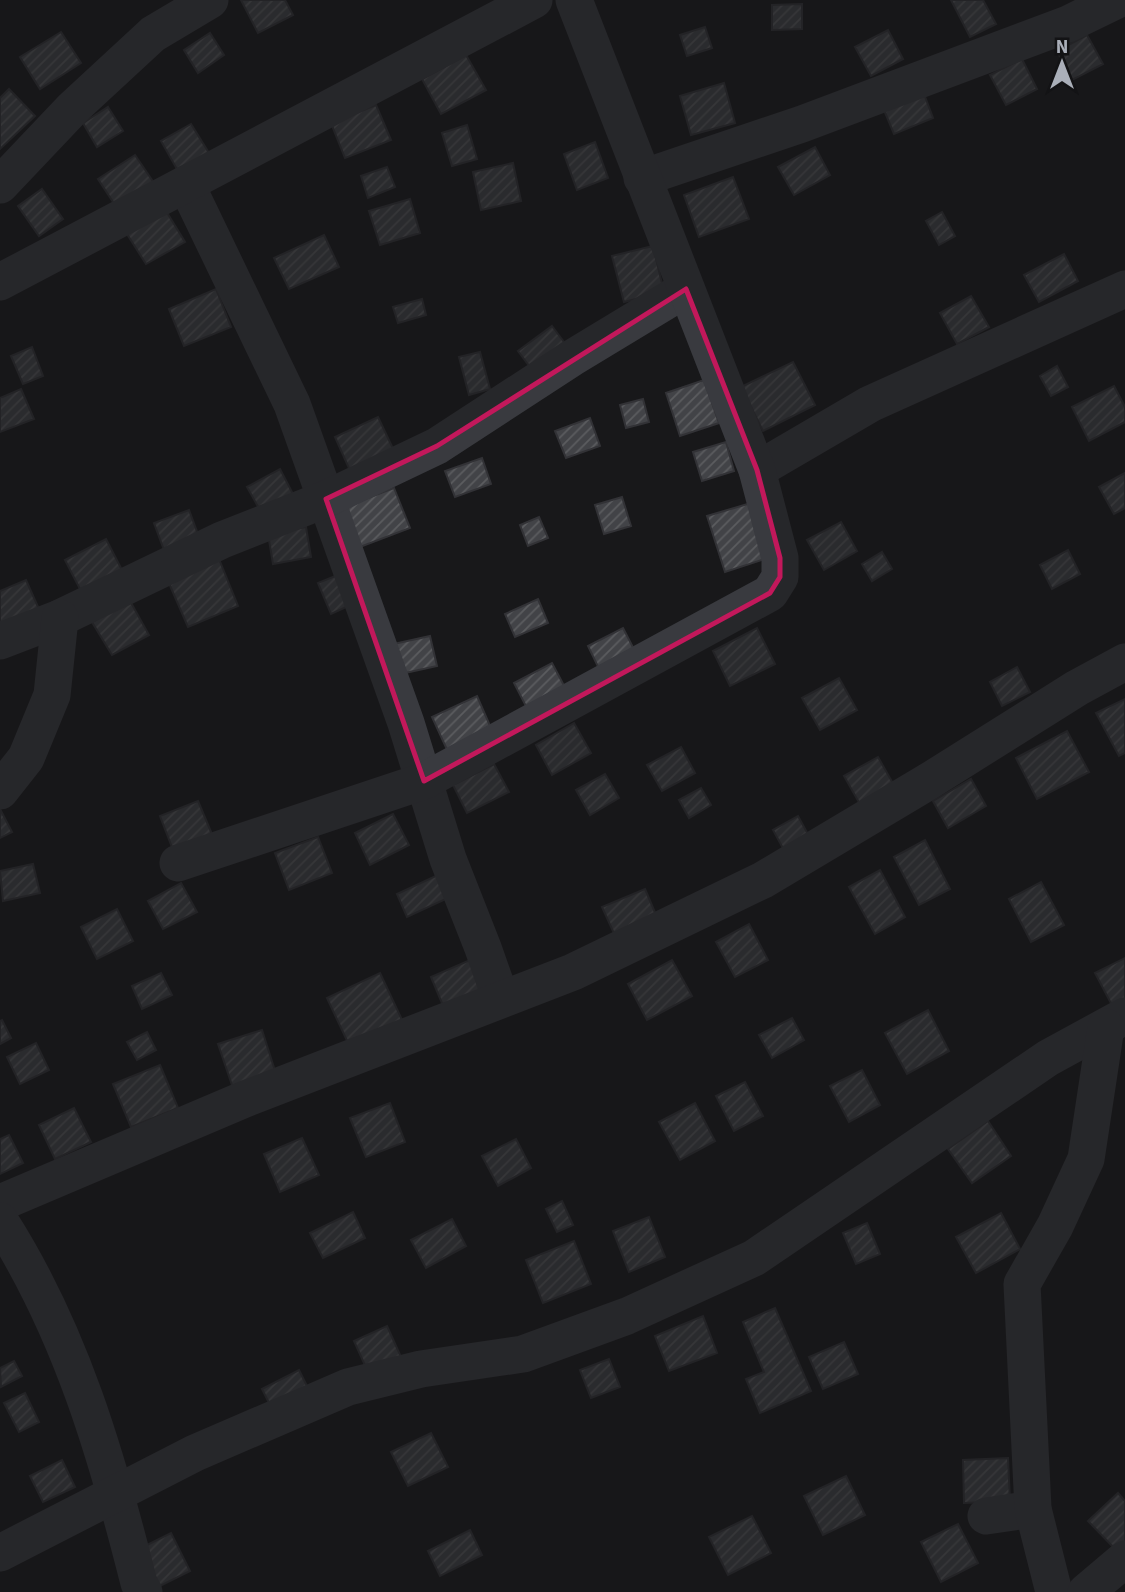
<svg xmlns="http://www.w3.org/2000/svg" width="1125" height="1592" viewBox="0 0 1125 1592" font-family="'Source Sans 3',sans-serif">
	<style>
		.building { fill: url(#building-hatch); stroke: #323236; stroke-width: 2 }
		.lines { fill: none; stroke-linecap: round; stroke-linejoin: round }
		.street { stroke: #393a3f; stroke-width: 37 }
		.marked { fill: none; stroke: #c2185b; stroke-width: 5; stroke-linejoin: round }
	</style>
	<defs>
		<pattern id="building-hatch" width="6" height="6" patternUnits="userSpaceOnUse" patternTransform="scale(1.75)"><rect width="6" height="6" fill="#424347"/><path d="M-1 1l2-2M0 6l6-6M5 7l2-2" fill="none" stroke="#5b5c5f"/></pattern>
	</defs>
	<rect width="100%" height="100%" fill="#18181a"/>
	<g class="building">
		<path d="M241,0H285L293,15L258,33Z"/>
		<path d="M951,0H983L996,24L970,37Z"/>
		<path d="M802,4V29L772,30V5Z"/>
		<path d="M705,27L712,48L687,56L680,35Z"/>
		<path d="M888,30L903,59L871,76L855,47Z"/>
		<path d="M61,32L81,63L40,89L20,57Z"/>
		<path d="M210,33L224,55L198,73L184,50Z"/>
		<path d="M1087,35L1103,64L1072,80L1057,51Z"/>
		<path d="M466,55L486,90L441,114L422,79Z"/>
		<path d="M1022,59L1037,89L1006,105L990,75Z"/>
		<path d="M724,83L735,123L691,135L680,96Z"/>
		<path d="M9,89L35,116L0,149V98Z"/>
		<path d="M924,94L933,118L894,134L884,110Z"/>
		<path d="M376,105L391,140L345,158L331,123Z"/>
		<path d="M108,107L123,131L97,147L83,123Z"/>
		<path d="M191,124L209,153L178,171L161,141Z"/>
		<path d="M467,125L477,159L452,166L442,133Z"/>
		<path d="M595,142L608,178L577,190L564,154Z"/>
		<path d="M815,147L830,175L794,195L778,167Z"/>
		<path d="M135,155L154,183L117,208L98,179Z"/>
		<path d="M513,163L521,201L481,210L473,172Z"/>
		<path d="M387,167L395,187L368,198L361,176Z"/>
		<path d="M733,177L749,219L699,237L684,195Z"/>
		<path d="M42,189L63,219L39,236L18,206Z"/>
		<path d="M410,199L420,233L380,245L369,211Z"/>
		<path d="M166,211L185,242L146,264L127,234Z"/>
		<path d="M942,212L955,236L939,245L926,221Z"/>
		<path d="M324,235L339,267L289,289L274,258Z"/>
		<path d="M653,246L664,292L624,302L612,256Z"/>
		<path d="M1064,254L1078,281L1039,302L1024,275Z"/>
		<path d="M216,289L231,327L184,346L169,309Z"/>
		<path d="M971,296L989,327L957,344L940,313Z"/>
		<path d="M422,299L426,315L398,323L393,307Z"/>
		<path d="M552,326L570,350L536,375L518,351Z"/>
		<path d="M32,347L43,376L23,384L11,356Z"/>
		<path d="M480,352L490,389L469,395L459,357Z"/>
		<path d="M793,362L815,405L763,431L741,387Z"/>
		<path d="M1057,366L1068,387L1051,396L1040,376Z"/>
		<path d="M704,380L719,423L680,436L666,393Z"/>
		<path d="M1114,386L1125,407V422L1089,441L1072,407Z"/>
		<path d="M21,389L34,419L0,432V398Z"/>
		<path d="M643,399L649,422L626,428L620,405Z"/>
		<path d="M378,417L396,455L352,475L335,437Z"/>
		<path d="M590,418L600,446L566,458L555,431Z"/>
		<path d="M726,442L734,471L702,481L693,452Z"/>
		<path d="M482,458L491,484L455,497L445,471Z"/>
		<path d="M280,469L293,494L261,512L247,487Z"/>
		<path d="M1125,473V508L1114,514L1099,487Z"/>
		<path d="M394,488L410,528L360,547L344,507Z"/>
		<path d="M622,497L631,526L604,534L595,505Z"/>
		<path d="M751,503L768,558L725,572L707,516Z"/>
		<path d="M189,510L199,537L164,550L154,523Z"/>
		<path d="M539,517L548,538L528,546L520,525Z"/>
		<path d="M841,522L857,551L824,570L807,540Z"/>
		<path d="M306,527L311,557L273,564L268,534Z"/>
		<path d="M106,539L123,572L82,593L65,560Z"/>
		<path d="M1068,550L1080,574L1052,589L1040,565Z"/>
		<path d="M882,552L892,569L872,581L862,564Z"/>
		<path d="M219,559L238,606L188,627L168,581Z"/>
		<path d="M340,574L353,604L331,614L318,583Z"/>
		<path d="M26,580L42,616L0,630V591Z"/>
		<path d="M538,599L548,623L515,637L505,614Z"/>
		<path d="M130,601L149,635L112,655L92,622Z"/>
		<path d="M623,628L639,659L603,677L588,646Z"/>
		<path d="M757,628L775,664L730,686L713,651Z"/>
		<path d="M430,636L437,666L396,675L389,645Z"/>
		<path d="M552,663L569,695L530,714L514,683Z"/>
		<path d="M1017,667L1030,692L1002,706L990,682Z"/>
		<path d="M839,678L857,710L820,730L802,698Z"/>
		<path d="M477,696L494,735L449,754L432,717Z"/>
		<path d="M1125,699V753L1119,756L1096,713Z"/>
		<path d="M574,723L591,753L552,775L536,745Z"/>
		<path d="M1067,731L1089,772L1037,799L1016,758Z"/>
		<path d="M681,747L695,773L662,791L647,765Z"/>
		<path d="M878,757L895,787L861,806L844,776Z"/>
		<path d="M494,764L509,792L467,813L453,785Z"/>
		<path d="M605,774L619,798L590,815L576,790Z"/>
		<path d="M971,779L986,806L948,828L933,801Z"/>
		<path d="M701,788L711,805L689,818L679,800Z"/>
		<path d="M198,801L214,839L175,855L160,816Z"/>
		<path d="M0,809L12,832L0,838Z"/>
		<path d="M393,814L409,845L370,865L355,833Z"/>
		<path d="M798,816L810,838L785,852L773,830Z"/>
		<path d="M318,837L332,873L289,890L275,853Z"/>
		<path d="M925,840L950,889L919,905L894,857Z"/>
		<path d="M33,864L40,893L3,901L0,871Z"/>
		<path d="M880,870L905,917L875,934L849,887Z"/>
		<path d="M440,874L450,897L407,917L397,894Z"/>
		<path d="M1041,882L1064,925L1031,942L1009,899Z"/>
		<path d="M181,883L197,912L163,929L148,901Z"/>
		<path d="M645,889L659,922L617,940L602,907Z"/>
		<path d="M117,909L133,941L97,959L81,927Z"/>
		<path d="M749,924L768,960L735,977L716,942Z"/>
		<path d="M477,957L491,988L444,1008L431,977Z"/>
		<path d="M1125,958V1003L1114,1009L1095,973Z"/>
		<path d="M672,960L692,996L647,1020L628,984Z"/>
		<path d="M161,973L172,995L142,1009L132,986Z"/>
		<path d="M380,973L403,1022L350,1047L327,998Z"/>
		<path d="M928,1010L949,1051L907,1074L885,1033Z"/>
		<path d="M792,1018L804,1040L772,1058L759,1035Z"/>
		<path d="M2,1020L11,1038L0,1044V1021Z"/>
		<path d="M262,1030L276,1074L233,1088L218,1044Z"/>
		<path d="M147,1032L156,1050L137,1060L127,1042Z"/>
		<path d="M36,1043L49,1070L20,1084L7,1057Z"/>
		<path d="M160,1065L178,1108L131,1127L113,1084Z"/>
		<path d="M862,1070L880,1105L849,1122L830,1086Z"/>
		<path d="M745,1082L763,1116L734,1131L716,1096Z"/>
		<path d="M390,1103L405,1142L366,1157L350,1118Z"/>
		<path d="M695,1103L715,1141L680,1160L659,1122Z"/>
		<path d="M74,1108L91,1142L55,1159L39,1125Z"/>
		<path d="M988,1121L1011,1156L972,1183L948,1149Z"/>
		<path d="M9,1135L23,1163L0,1174V1139Z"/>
		<path d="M302,1138L319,1175L280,1192L264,1154Z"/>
		<path d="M516,1139L531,1168L498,1186L482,1156Z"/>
		<path d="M562,1201L573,1225L557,1232L546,1209Z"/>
		<path d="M353,1212L365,1238L323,1258L310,1233Z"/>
		<path d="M1001,1213L1020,1249L976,1273L956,1237Z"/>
		<path d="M649,1217L665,1257L629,1272L613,1231Z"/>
		<path d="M452,1219L466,1246L426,1268L411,1240Z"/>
		<path d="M867,1223L880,1254L856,1264L843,1233Z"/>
		<path d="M574,1241L591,1284L543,1303L526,1260Z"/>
		<path d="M775,1308L811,1391L760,1413L746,1379L764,1372L743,1322Z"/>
		<path d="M703,1316L717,1353L669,1371L655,1336Z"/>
		<path d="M387,1326L401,1357L368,1372L354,1341Z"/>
		<path d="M844,1342L858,1374L823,1389L809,1357Z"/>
		<path d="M609,1359L620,1387L591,1398L580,1370Z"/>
		<path d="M14,1361L22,1376L1,1387L0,1368Z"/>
		<path d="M299,1370L310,1392L273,1411L262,1389Z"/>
		<path d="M25,1393L39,1422L19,1432L4,1403Z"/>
		<path d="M431,1433L448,1467L408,1486L391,1452Z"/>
		<path d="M1008,1458L1010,1501L964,1503L963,1460Z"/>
		<path d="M62,1460L75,1487L43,1502L30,1476Z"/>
		<path d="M846,1476L865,1515L823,1535L804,1496Z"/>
		<path d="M1118,1493L1125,1501V1547L1119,1553L1088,1521Z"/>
		<path d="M752,1516L771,1553L728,1575L709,1537Z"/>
		<path d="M958,1524L978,1563L941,1582L921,1542Z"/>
		<path d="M470,1530L482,1555L440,1576L428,1551Z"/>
		<path d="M171,1533L190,1571L158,1587L139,1549Z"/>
	</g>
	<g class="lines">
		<g class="street">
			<path d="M642,178L802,124L1068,24L1117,0"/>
			<path d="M186,184L292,404L406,723L448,859L483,948L501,999"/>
			<path d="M0,185L73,108L153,34L210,0"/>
			<path d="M0,282L534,0"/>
			<path d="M757,470L870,404L1125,289"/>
			<path d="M0,641L60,618L222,540L326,499L437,446L572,358L686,289"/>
			<path d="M0,791L26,758L52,695L60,618"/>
			<path d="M178,863L424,781L770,593L780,577V558L757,470L574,0"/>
			<path d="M0,1203L245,1099L573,972L763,880L929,781L1077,688L1125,662"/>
			<path d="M0,1221C71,1332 107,1456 139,1583L144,1592"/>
			<path d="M986,1516L1033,1509"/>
			<path d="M0,1553L195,1453L348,1387L421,1369L523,1354L627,1316L754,1258L1048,1058L1125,1016"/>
			<path d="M1054,1592L1033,1509L1022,1284L1055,1226L1086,1159L1106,1027"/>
			<path d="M1086,1592L1125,1559"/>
		</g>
	</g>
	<path d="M0 0H1125V1592H0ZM686,289L757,470L780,558V577L770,593L424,781L326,499L437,446Z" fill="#18181a" fill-opacity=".55" fill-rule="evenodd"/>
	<path class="marked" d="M686,289L757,470L780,558V577L770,593L424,781L326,499L437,446Z"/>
	<g transform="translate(1062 63)" stroke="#131315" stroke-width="5" paint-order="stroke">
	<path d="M0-5L12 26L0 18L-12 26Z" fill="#aaafb9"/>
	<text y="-10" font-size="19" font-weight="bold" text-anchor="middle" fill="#aaafb9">N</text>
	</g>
</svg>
